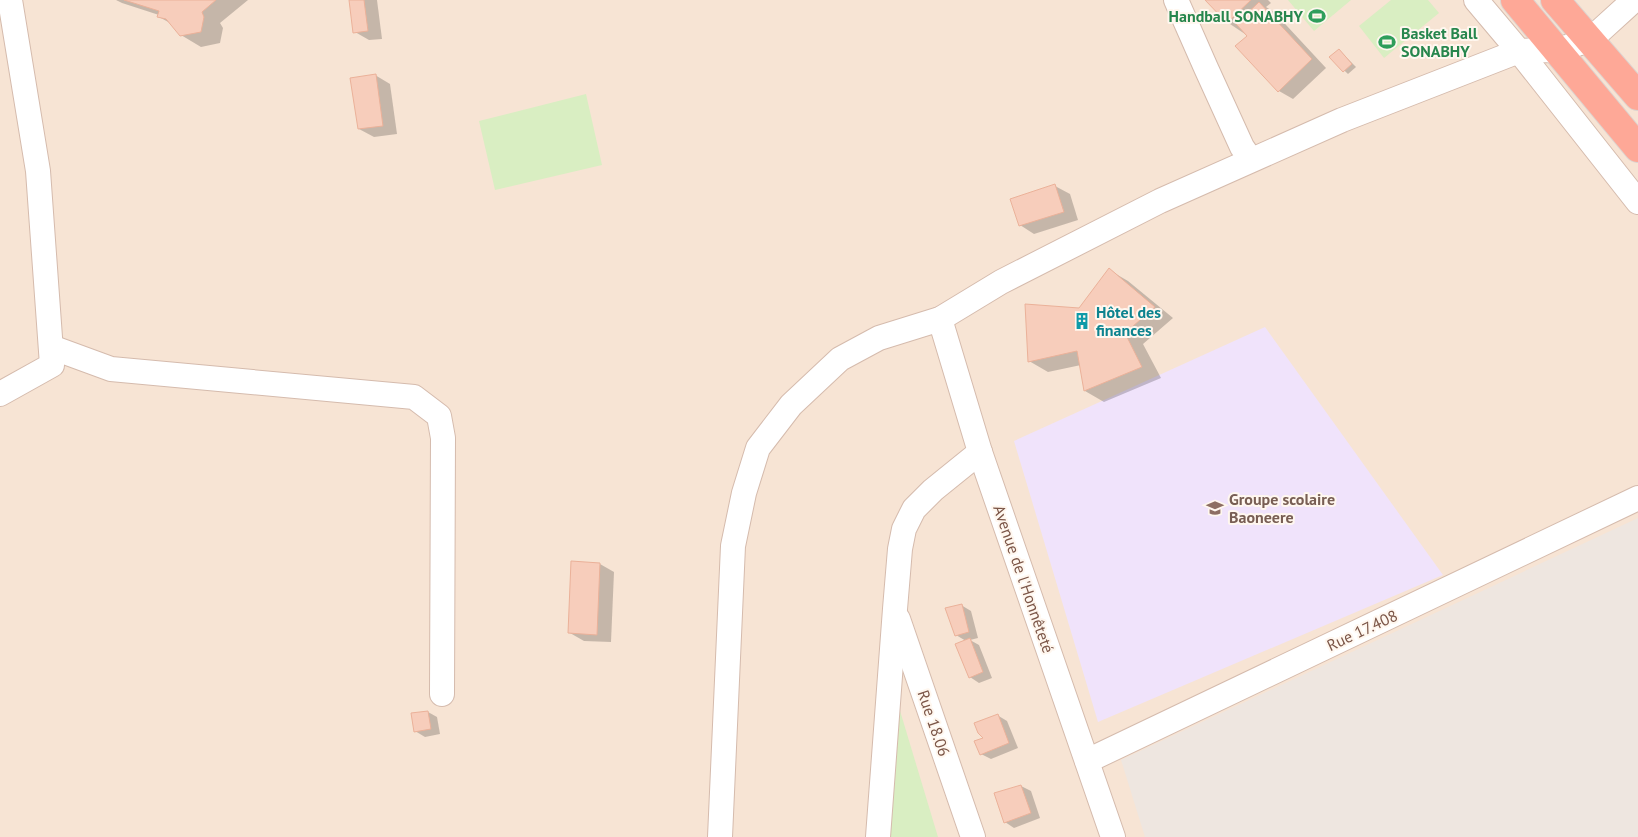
<svg xmlns="http://www.w3.org/2000/svg" width="1638" height="837" viewBox="0 0 1638 837" font-family="'PT Sans',sans-serif">
	<style>
		.residential { fill: #f7e4d4 }
		.industrial { fill: #eee6e0 }
		.education { fill: #f0e3fb }
		.green { fill: #d9eec2 }
		.shadow { fill: #0003 }
		.building { fill: #f7cdbb; stroke: #ebb199 }
		.lines { fill: none; stroke-linecap: round; stroke-linejoin: round }
		.minor-casing { stroke: #d5bbad; stroke-width: 26 }
		.highway-casing { stroke: #ddd3cf; stroke-width: 30 }
		.minor { stroke: #fff; stroke-width: 24 }
		.highway { stroke: #fea897; stroke-width: 28 }
		.labels { text-anchor: middle; dominant-baseline: central; stroke-width: 4; stroke-linejoin: round; paint-order: stroke }
		.leisure-label { font-size: 16px; font-weight: bold; fill: #27864d; stroke: #fff7ef; text-anchor: end }
		.culture-label { font-size: 16px; font-weight: bold; fill: #0d838f; stroke: #fff7ef; text-anchor: start }
		.education-label { font-size: 16px; font-weight: bold; fill: #785e54; stroke: #fff7ef; text-anchor: start }
		.street-label { font-size: 16px; fill: #7b5547; stroke: #fff7ef }
	</style>
	<rect width="100%" height="100%" fill="#fef3e6"/>
	<rect class="residential" x="0" y="0" width="1638" height="837"/>
	<path class="industrial" d="M1638,518V837H1145L1121,760Z"/>
	<path class="education" d="M1265,327L1443,575L1098,722L1014,441Z"/>
	<g class="green">
		<path d="M1288,0H1351L1314,31Z"/>
		<path d="M1391,0H1428L1439,13L1384,58L1359,26Z"/>
		<path d="M586,94L602,165L495,190L479,121Z"/>
		<path d="M898,704L938,837H890Z"/>
	</g>
	<g class="shadow">
		<path d="M116,0H248L220,23L223,28L220,43L201,47L181,35L172,24L159,17V15L122,3Z"/>
		<path d="M351,0H377L382,39L369,40L355,32Z"/>
		<path d="M1207,0H1268L1271,3L1266,7L1274,12L1326,68L1293,99L1279,91L1248,36L1227,22Z"/>
		<path d="M1339,50L1356,67L1348,74L1331,58Z"/>
		<path d="M375,75L390,84L397,134L374,137L359,129Z"/>
		<path d="M1055,186L1070,194L1078,220L1034,234L1020,225Z"/>
		<path d="M1109,270L1128,281L1173,318L1143,344L1161,378L1104,402L1085,391L1081,365L1048,372L1029,361L1079,310Z"/>
		<path d="M600,564L614,572L611,642L584,641L570,633Z"/>
		<path d="M961,605L971,611L978,638L970,640L979,645L992,678L979,683L970,677L966,641L956,635Z"/>
		<path d="M428,712L437,717L440,734L425,737L415,731Z"/>
		<path d="M997,715L1007,721L1018,748L991,759L981,754L985,739Z"/>
		<path d="M1021,786L1031,791L1040,818L1014,828L1005,822Z"/>
	</g>
	<g class="building">
		<path d="M124,0H216L202,12L204,17L201,32L180,36L166,19L157,17L159,11Z"/>
		<path d="M349,0H364L368,31L353,33Z"/>
		<path d="M1205,0H1251L1227,23Z"/>
		<path d="M1259,2L1312,59L1278,92L1235,46L1247,36L1236,24Z"/>
		<path d="M1339,49L1352,64L1343,72L1329,57Z"/>
		<path d="M376,74L383,126L358,129L350,78Z"/>
		<path d="M1055,184L1064,212L1019,226L1010,199Z"/>
		<path d="M1109,268L1155,307L1125,333L1142,367L1084,391L1077,351L1028,362L1025,304L1079,308Z"/>
		<path d="M571,561L600,563L597,635L568,633Z"/>
		<path d="M962,604L969,632L955,636L945,608Z"/>
		<path d="M970,638L983,672L969,678L955,644Z"/>
		<path d="M428,711L431,729L414,732L411,713Z"/>
		<path d="M998,714L1009,743L980,755L974,741L983,738L978,733L974,723Z"/>
		<path d="M1021,785L1031,813L1004,823L994,793Z"/>
	</g>
	<g class="lines">
		<g class="minor-casing">
			<g id="minor">
				<path d="M1176,0L1206,68L1242,147L1251,160"/>
				<path d="M1476,0L1519,51L1638,202"/>
				<path d="M940,319L980,452L1113,837"/>
				<path d="M51,347L111,369L414,397L439,416L443,438L442,694"/>
				<path d="M0,394L52,365L38,171L10,0"/>
				<path d="M898,619L973,837"/>
				<path d="M1087,761L1638,498"/>
				<path d="M720,837L733,546L744,493L758,448L791,405L840,359L879,338L940,319L1001,282L1160,201L1342,120L1519,51L1557,50L1590,40L1634,0"/>
				<path d="M878,837L895,609L900,549L904,529L914,509L933,490L980,452"/>
			</g>
		</g>
		<g class="highway-casing">
			<g id="highway">
				<path d="M1515,0L1638,148"/>
				<path d="M1555,0L1638,96"/>
			</g>
		</g>
		<use href="#minor" class="minor"/>
		<use href="#highway" class="highway"/>
	</g>
	<defs>
		<g id="stadium-bare" transform="scale(1.35)"><path d="M0-5a6.5 5 0 1 0 0 10a6.5 5 0 1 0 0-10ZM-3.5-1.8h7v3.6h-7Z" fill="#2e9e5b" stroke="#fff7ef" stroke-width="2.5" paint-order="stroke"/></g>
		<g id="building-bare" transform="scale(1.35)"><path d="M-4-6H4V6H1V3H-1V6H-4ZM-2.5-4.3h1.7v1.8h-1.7ZM.8-4.3h1.7v1.8H.8ZM-2.5-1h1.7V.8h-1.7ZM.8-1h1.7V.8H.8Z" fill="#0f9aa8" stroke="#fff7ef" stroke-width="2.5" paint-order="stroke"/></g>
		<g id="school-bare" transform="scale(1.35)"><path d="M0-5L7-2L0 1L-7-2ZM-4 1L0 2.5L4 1V4Q0 6-4 4Z" fill="#8d6e63" stroke="#fff7ef" stroke-width="2.5" paint-order="stroke"/></g>
	</defs>
	<g fill-rule="evenodd">
		<use href="#stadium-bare" x="1317" y="16"/>
		<use href="#stadium-bare" x="1387" y="42"/>
		<use href="#building-bare" x="1082" y="321"/>
		<use href="#school-bare" x="1215" y="508"/>
	</g>
	<g class="labels">
		<g class="leisure-label">
			<text x="1303" y="16">Handball SONABHY</text>
			<text x="1401" y="33" text-anchor="start">Basket Ball<tspan x="1401" dy="18">SONABHY</tspan></text>
		</g>
		<g class="culture-label">
			<text x="1096" y="312">Hôtel des<tspan x="1096" dy="18">finances</tspan></text>
		</g>
		<g class="education-label">
			<text x="1229" y="499">Groupe scolaire<tspan x="1229" dy="18">Baoneere</tspan></text>
		</g>
		<g class="street-label">
			<text transform="translate(1024 579) rotate(71)">Avenue de l'Honnêteté</text>
			<text transform="translate(1362 630) rotate(-25)">Rue 17.408</text>
			<text transform="translate(934 723) rotate(71)">Rue 18.06</text>
		</g>
	</g>
</svg>
